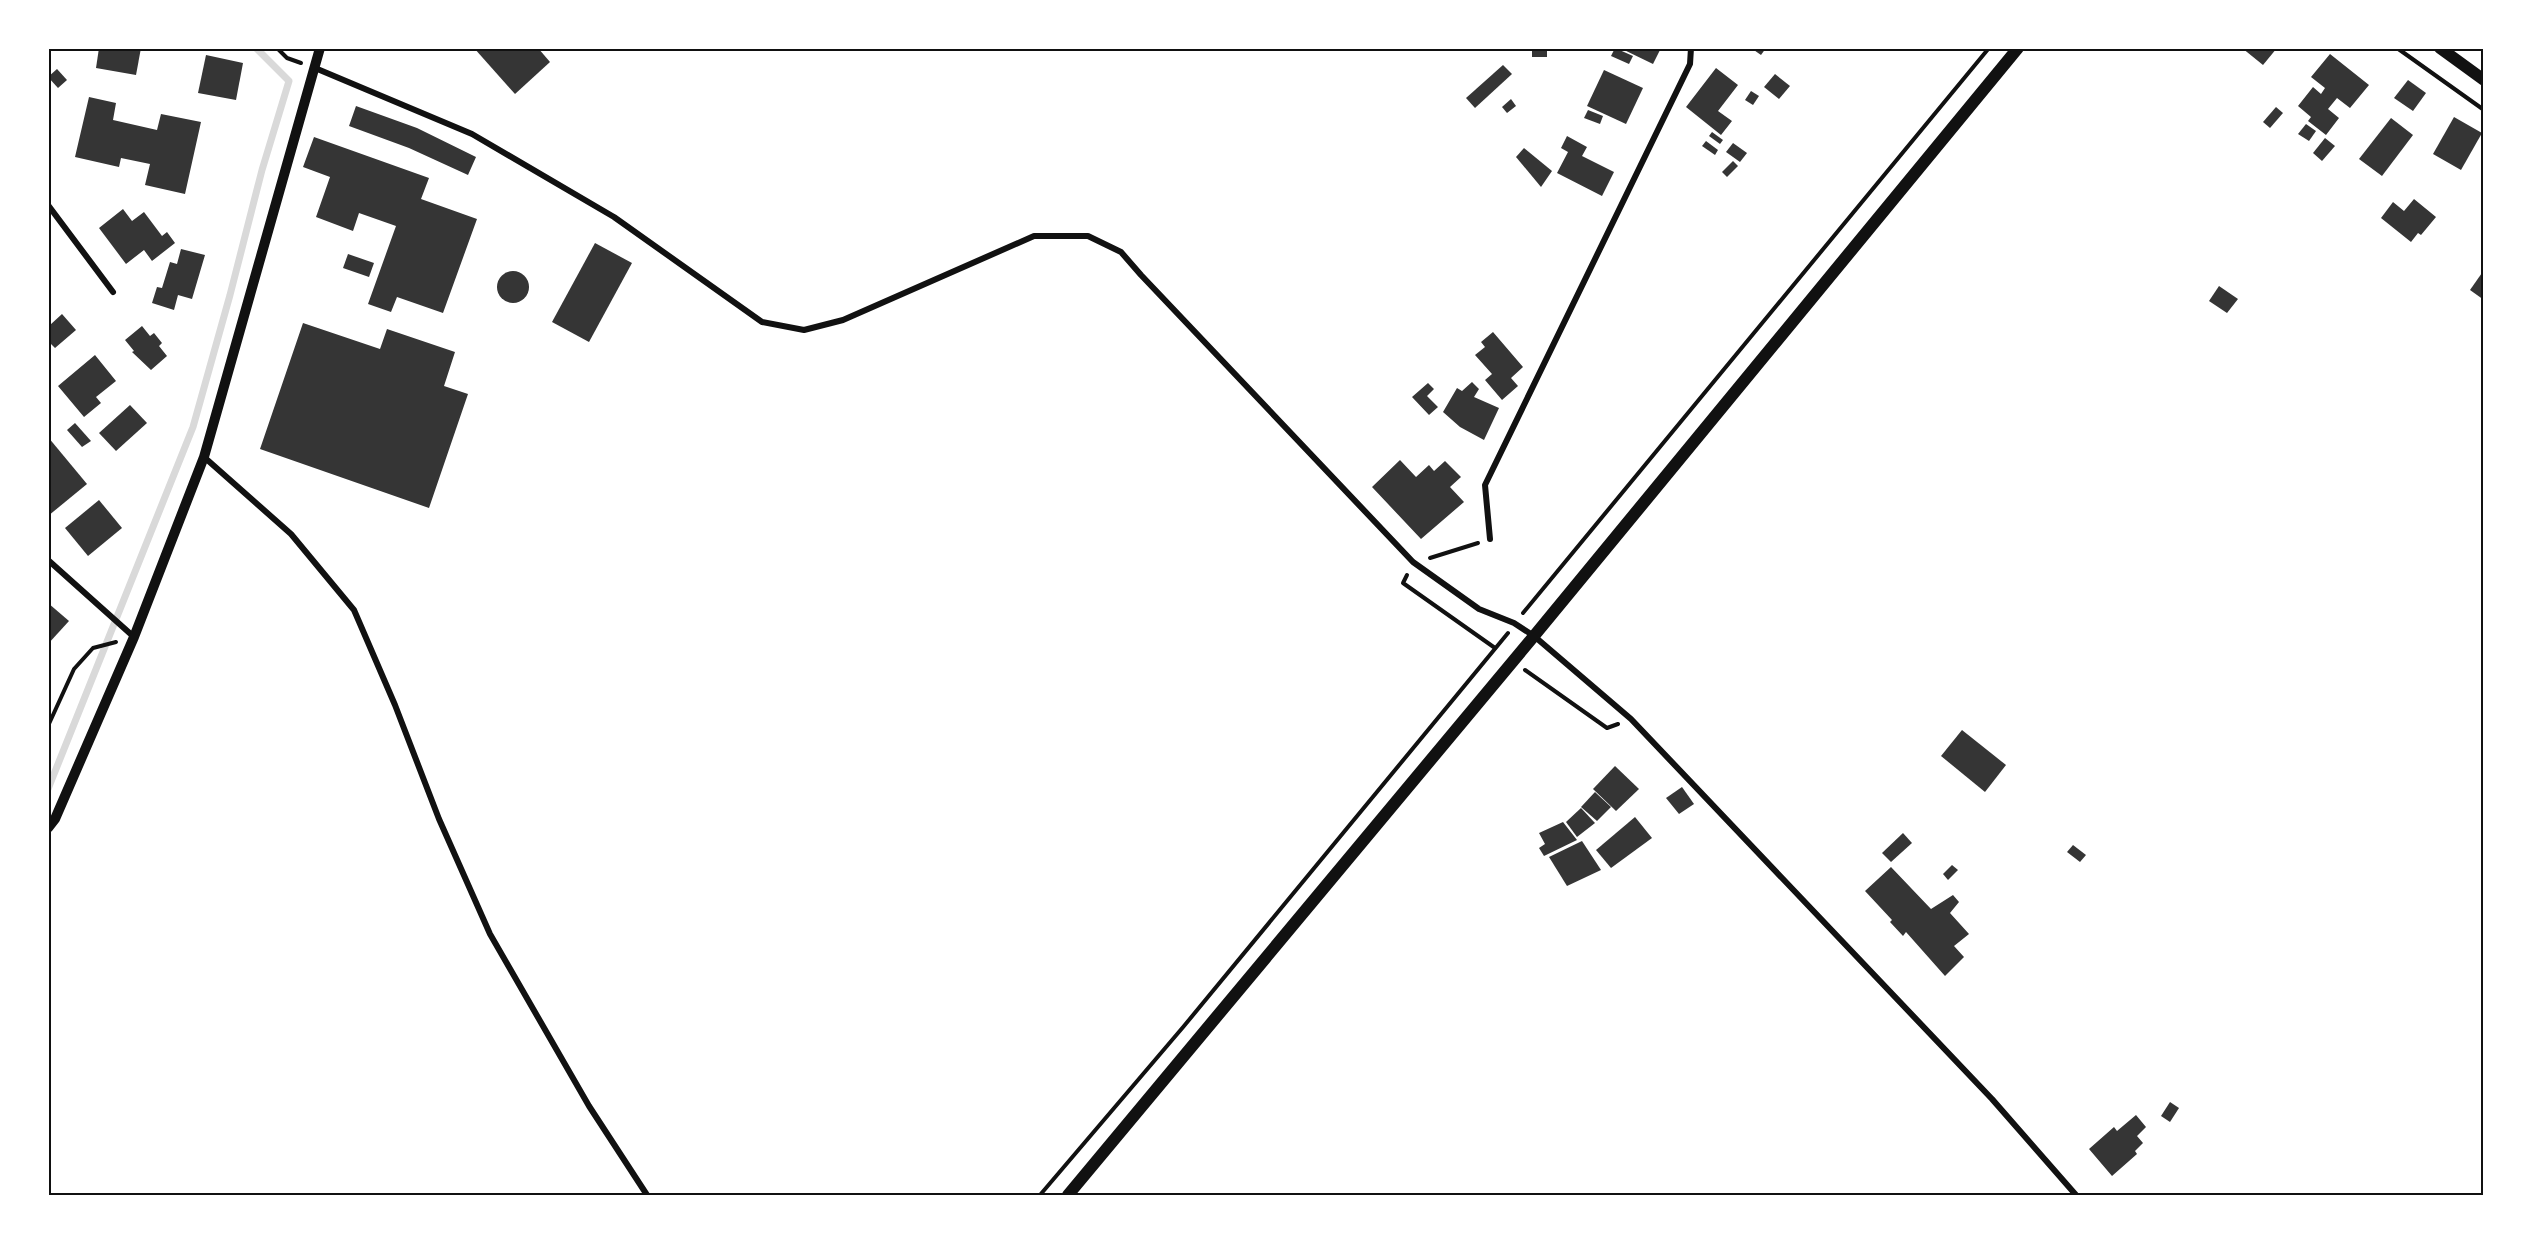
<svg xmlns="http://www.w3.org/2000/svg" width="2532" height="1243" viewBox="0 0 2532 1243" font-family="'Public Sans',sans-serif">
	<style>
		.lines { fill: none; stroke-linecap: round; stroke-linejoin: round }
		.stream { stroke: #d9d9d9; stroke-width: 7 }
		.building { fill: #353535 }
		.path { stroke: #111; stroke-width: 4 }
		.minor { stroke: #111; stroke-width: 6 }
		.tertiary { stroke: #111; stroke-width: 10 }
		.secondary { stroke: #111; stroke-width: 12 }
		.neatline { fill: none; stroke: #111; stroke-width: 2 }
	</style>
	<rect width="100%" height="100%" fill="#fff"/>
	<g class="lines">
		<path class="stream" d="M48,789L193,427L230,295L262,170L289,81L256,48"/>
	</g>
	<g class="building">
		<path d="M99,48H141L136,75L96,68Z"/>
		<path d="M474,48H538L550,62L515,94Z"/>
		<rect x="1532" y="48" width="15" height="9"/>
		<path d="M1615,48L1633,56L1629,64L1611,56Z"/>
		<path d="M1620,48H1661L1653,64Z"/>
		<path d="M1751,48H1766L1761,55Z"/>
		<path d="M2242,48H2277L2263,65Z"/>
		<path d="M2330,54L2369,85L2350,108L2337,98L2328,109L2339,118L2326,135L2308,121L2311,117L2298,106L2313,87L2321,94L2325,88L2311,77Z"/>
		<path d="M206,55L243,63L236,100L198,93Z"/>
		<path d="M1503,65L1512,74L1475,108L1466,98Z"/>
		<path d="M1716,68L1738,85L1718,111L1732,121L1721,135L1686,107Z"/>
		<path d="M57,69L67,80L58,88L48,77Z"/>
		<path d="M1604,70L1643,88L1626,124L1587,106Z"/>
		<path d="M1775,74L1790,86L1779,99L1764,87Z"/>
		<path d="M2408,80L2426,93L2413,111L2394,98Z"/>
		<path d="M1751,91L1759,96L1753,105L1745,100Z"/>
		<path d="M89,97L116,103L113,120L157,130L161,114L201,122L185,194L145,185L150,164L121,158L119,167L75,157Z"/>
		<path d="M1511,99L1516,106L1507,113L1502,107Z"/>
		<path d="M356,106L417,128L476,157L468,175L409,148L349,126Z"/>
		<path d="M2276,107L2283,113L2270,128L2263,122Z"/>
		<path d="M1588,110L1603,116L1600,124L1584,118Z"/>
		<path d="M2454,117L2482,133L2461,170L2433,154Z"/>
		<path d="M2391,118L2413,135L2382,176L2359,159Z"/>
		<path d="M2306,124L2316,131L2309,141L2298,134Z"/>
		<path d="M1712,132L1723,140L1720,144L1709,136Z"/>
		<path d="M1567,136L1587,147L1582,156L1614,172L1602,196L1557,173L1568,152L1561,148Z"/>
		<path d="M314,137L429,178L421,199L477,219L443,313L397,297L391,312L368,304L396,226L359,213L353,231L316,217L330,177L303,167Z"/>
		<path d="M2325,138L2335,146L2322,161L2313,153Z"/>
		<path d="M1706,141L1718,150L1715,155L1702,146Z"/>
		<path d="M1733,143L1747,153L1740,162L1726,152Z"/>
		<path d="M1524,148L1552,171L1541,187L1516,157Z"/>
		<path d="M1733,161L1738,166L1727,177L1722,172Z"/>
		<path d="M2414,199L2436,217L2421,235L2418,233L2411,242L2381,218L2393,202L2404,211Z"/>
		<path d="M123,209L132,221L144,212L162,236L167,232L175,243L152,261L144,250L126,264L99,228Z"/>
		<path d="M595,243L632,263L589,342L552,322Z"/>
		<path d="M181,249L205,255L192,299L178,295L174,310L152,303L157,287L162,288L170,262L177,264Z"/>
		<path d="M348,254L374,263L369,277L343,268Z"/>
		<path d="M2484,270V300L2470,290Z"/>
		<circle cx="513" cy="287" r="16"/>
		<path d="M2219,286L2238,299L2227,313L2209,301Z"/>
		<path d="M62,314L76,330L55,348L51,344L48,347V323L50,325Z"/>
		<path d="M303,323L380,349L387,329L455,352L444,386L468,394L429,508L260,449Z"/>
		<path d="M142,326L150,336L154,333L162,343L159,346L167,356L151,370L132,352L134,351L125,340Z"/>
		<path d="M1493,332L1523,367L1511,378L1518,386L1502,400L1485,380L1492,374L1475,355L1485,347L1481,342Z"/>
		<path d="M95,355L116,381L96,397L101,403L84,417L58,386Z"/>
		<path d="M1472,382L1479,389L1474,397L1499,408L1484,440L1460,427L1443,412L1457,388L1462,391Z"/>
		<path d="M1428,383L1434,389L1427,396L1438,407L1429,415L1412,397Z"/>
		<path d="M130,405L147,423L116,451L99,433Z"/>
		<path d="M75,423L91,441L82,447L67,430Z"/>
		<path d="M48,437L87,484L48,516Z"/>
		<path d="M1400,460L1416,477L1429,465L1434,471L1445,461L1461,477L1450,487L1464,502L1421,539L1372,487Z"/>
		<path d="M99,500L122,528L88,556L65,528Z"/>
		<path d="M48,603L69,621L48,644Z"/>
		<path d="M1962,730L2006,765L1985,792L1941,756Z"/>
		<path d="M1615,766L1639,789L1616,811L1593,789Z"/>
		<path d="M1682,787L1694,804L1679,814L1666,798Z"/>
		<path d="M1595,792L1611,807L1597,821L1581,807Z"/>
		<path d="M1581,808L1595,823L1577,837L1566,822Z"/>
		<path d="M1635,817L1652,838L1611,868L1596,850Z"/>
		<path d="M1563,822L1577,840L1544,856L1539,848L1545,844L1539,833Z"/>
		<path d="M1903,833L1912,843L1891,862L1882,853Z"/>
		<path d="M1582,841L1601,870L1567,886L1549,857Z"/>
		<path d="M2073,845L2086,855L2080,862L2067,852Z"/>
		<path d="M1952,865L1958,870L1948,880L1943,874Z"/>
		<path d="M1891,867L1931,909L1953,895L1959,902L1950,913L1969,934L1954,946L1964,957L1945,976L1906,932L1903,936L1890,922L1892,920L1865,891Z"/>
		<path d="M2170,1102L2179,1108L2170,1122L2161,1116Z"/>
		<path d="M2136,1115L2146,1127L2137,1136L2143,1143L2135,1151L2137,1154L2112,1176L2089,1149L2114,1127L2117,1131Z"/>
	</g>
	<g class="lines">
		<g class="path">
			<path d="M277,48L287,58L301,63"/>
			<path d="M2397,48L2484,110"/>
			<path d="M1430,558L1478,543"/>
			<path d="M1407,575L1403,583L1495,648"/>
			<path d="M1523,613L1989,48"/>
			<path d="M1525,670L1607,728L1618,724"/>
			<path d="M48,726L74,669L93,648L116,642"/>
			<path d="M1040,1195L1184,1026L1508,633"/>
		</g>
		<g class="minor">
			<path d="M315,68L472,134L614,217L762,322L804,330L843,320L1034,236H1088L1121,252L1141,275L1413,562L1479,609L1514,623L1534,636L1631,719L1992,1099L2076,1195"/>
			<path d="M48,205L113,292"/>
			<path d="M204,457L291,534L354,610L395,705L439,819L490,934L589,1106L647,1195"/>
			<path d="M1490,539L1485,485L1690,64L1691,48"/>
			<path d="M48,560L134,637"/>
		</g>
		<path class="tertiary" d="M48,828L55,819L134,637L204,457L320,48"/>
		<g class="secondary">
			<path d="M2440,48L2484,80"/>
			<path d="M1068,1195L1534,636L2018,48"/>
		</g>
	</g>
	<rect width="2532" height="1243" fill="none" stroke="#ffffff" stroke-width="99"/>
	<rect x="50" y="50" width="2432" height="1144" class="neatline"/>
</svg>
